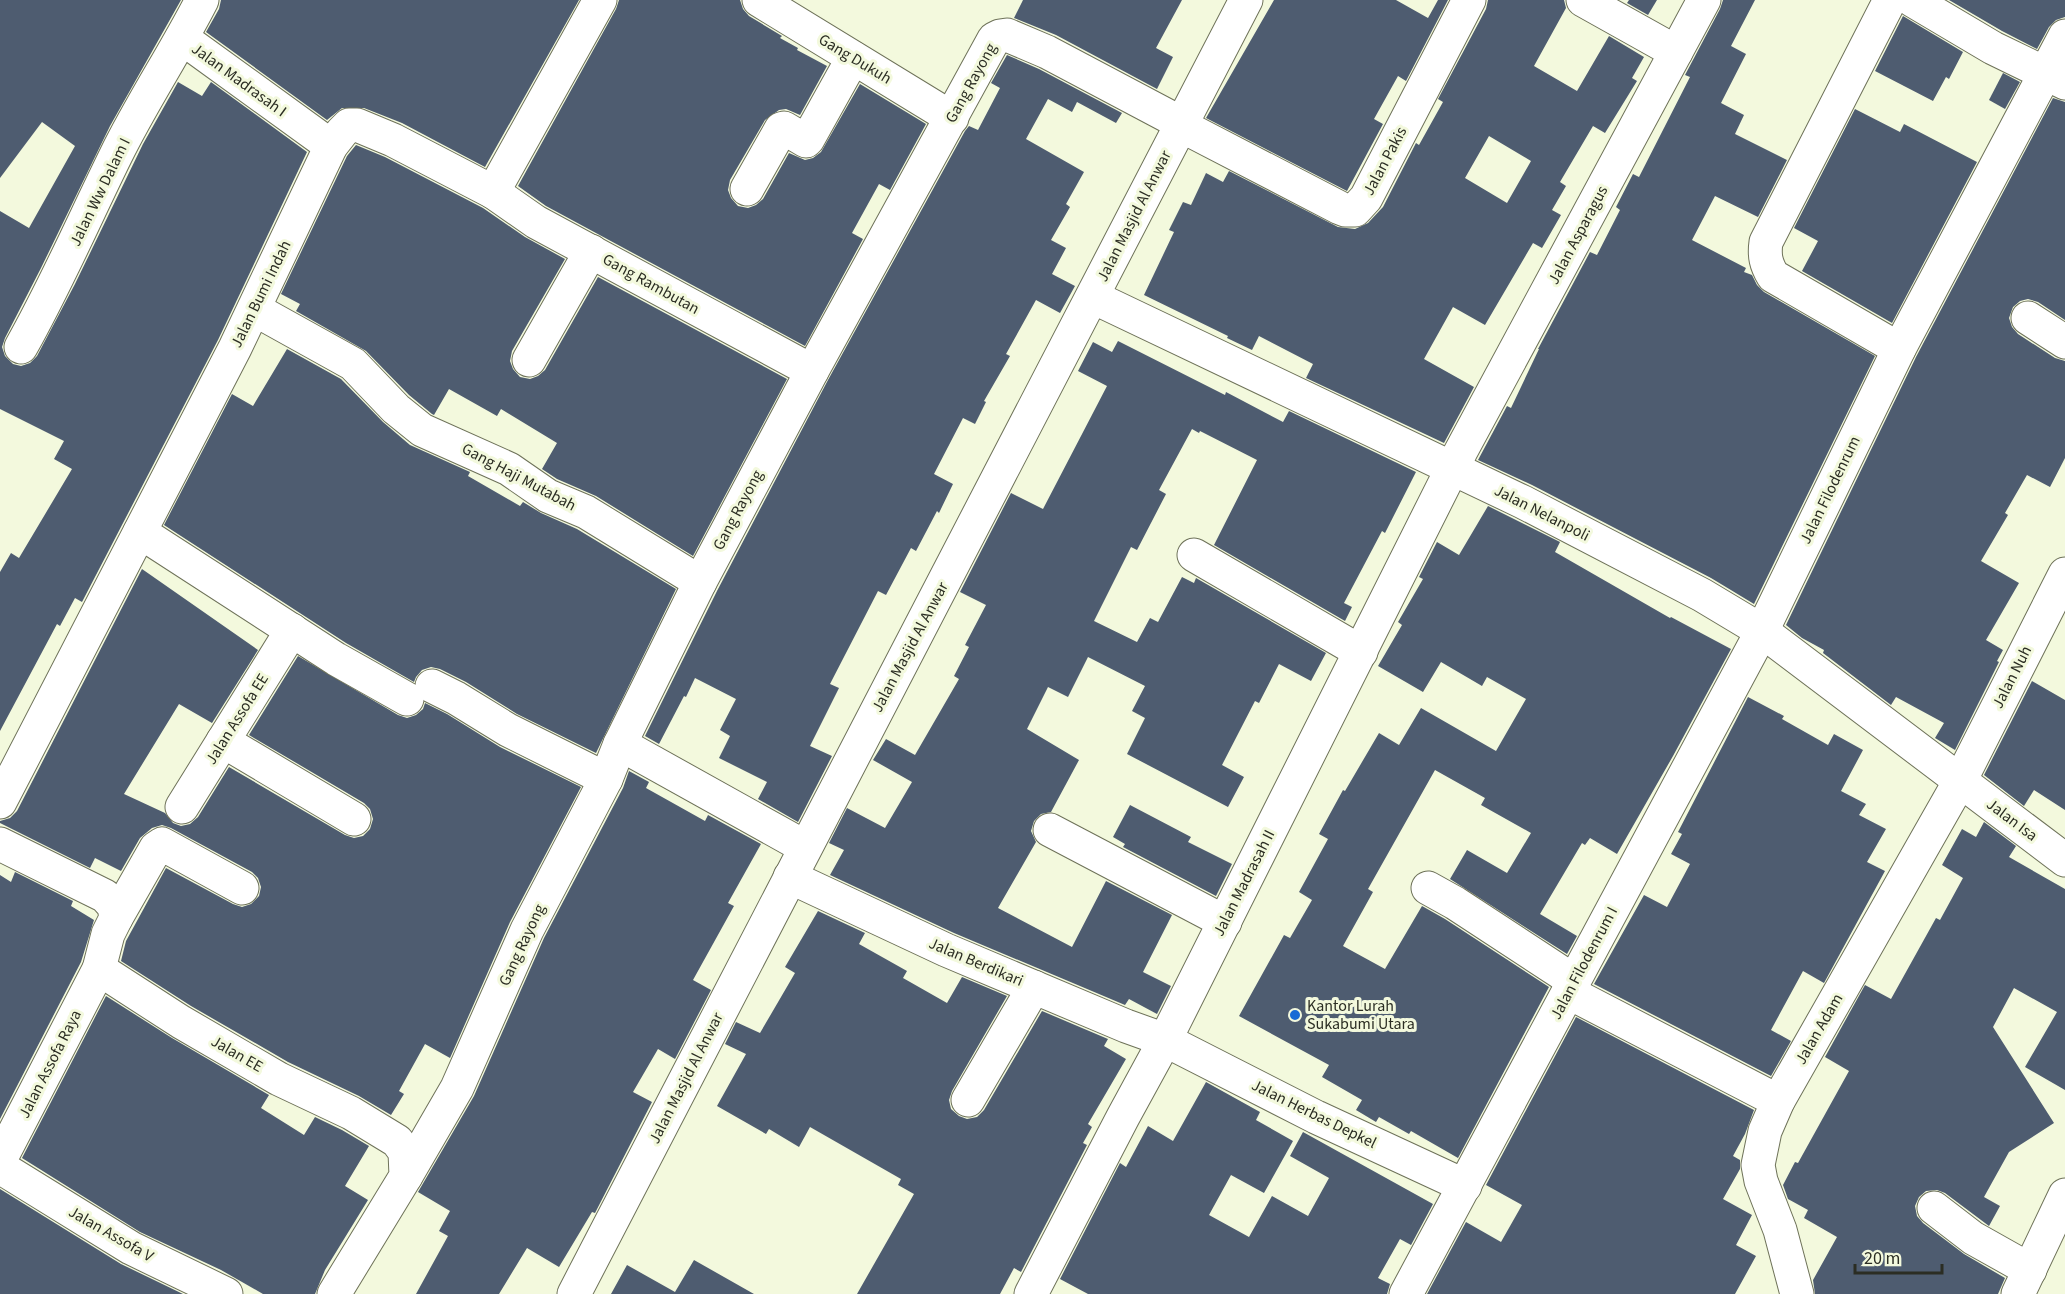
<svg xmlns="http://www.w3.org/2000/svg" width="2065" height="1294" viewBox="0 0 2065 1294" font-family="'Source Sans 3',sans-serif">
	<style>
		.building { fill: #4e5c70; fill-rule: evenodd }
		.lines { fill: none; stroke-linecap: round; stroke-linejoin: round }
		.street-casing { stroke: #6e7259; stroke-width: 35 }
		.secondary-casing { stroke: #6e7259; stroke-width: 35 }
		.street { stroke: #fff; stroke-width: 33 }
		.secondary { stroke: #fff; stroke-width: 33 }
		.poi-dot { fill: #176bd5; stroke: #f3f9dd; stroke-width: 2 }
		.labels { text-anchor: middle; dominant-baseline: central; stroke-width: 6; stroke-linejoin: round; paint-order: stroke }
		.street-label { font-size: 16px; fill: #2b2d23; stroke: #f3f9dd }
		.poi-label { font-size: 16px; fill: #2b2d23; stroke: #f3f9dd; text-anchor: start }
	</style>
	<rect width="100%" height="100%" fill="#f3f9dd"/>
	<g class="building">
		<path d="M0,0H181L110,126L41,268L5,338L2,347L5,356L13,364L21,366L30,363L37,356L75,284L143,144L178,82L202,96L211,82L307,152L218,340L82,602L75,598L60,626L57,624L0,731V572L11,553L19,558L72,469L54,459L64,441L0,409V211L29,228L75,146L42,122L0,178Z"/>
		<path d="M221,0H579L485,167L402,123L364,108H342L327,120L206,32L219,9Z"/>
		<path d="M619,0H740L743,9L749,16L782,36L780,38L798,48L797,50L827,66L800,115L786,109L779,110L765,120L730,180L728,190L731,198L738,206L748,208L756,205L763,199L789,153L805,160L813,158L821,152L860,84L926,124L890,190L879,184L852,233L863,239L805,346L546,206L518,186L616,9Z"/>
		<path d="M1023,0H1182L1156,48L1173,57L1157,89L1056,35L1014,18Z"/>
		<path d="M1274,0H1396L1428,18L1438,0H1448L1406,81L1398,76L1374,119L1383,124L1347,191L1206,118Z"/>
		<path d="M1488,0H1564L1566,8L1534,66L1577,91L1609,36L1644,57L1632,78L1637,81L1605,133L1593,126L1560,182L1566,186L1552,210L1561,215L1542,248L1533,243L1485,325L1453,307L1424,359L1474,387L1444,443L1306,378L1313,364L1259,336L1252,350L1227,338L1228,336L1144,295L1174,232L1169,230L1183,202L1191,205L1206,173L1223,182L1229,171L1338,227L1355,229L1368,223L1383,207L1416,143L1419,145L1443,102L1438,99L1486,9ZM1489,136L1531,161L1507,203L1465,178Z"/>
		<path d="M1629,0H1657L1648,15L1627,3Z"/>
		<path d="M1723,0H1755L1731,46L1746,54L1721,103L1744,115L1735,134L1787,160L1758,217L1715,196L1692,240L1746,268L1744,272L1752,275L1757,285L1764,292L1875,356L1754,604L1711,578L1532,485L1478,460L1507,406L1511,408L1539,349H1538L1590,252L1597,255L1620,210L1616,207L1633,174L1639,177L1690,77L1685,75L1720,9Z"/>
		<path d="M1949,0H2065V17L2056,20L2049,27L2037,49L2002,31Z"/>
		<path d="M1903,16L1963,52L1949,79L1946,77L1933,101L1875,71Z"/>
		<path d="M1007,55L1039,69L1122,113L1116,123L1077,102L1072,112L1048,99L1026,139L1084,172L1066,204L1070,207L1051,240L1066,248L1052,274L1075,286L1060,313L1036,300L1006,354L1010,356L984,401L986,402L975,424L963,418L934,474L953,484L939,513L937,511L916,551L911,548L886,595L878,591L830,684L839,688L810,746L832,756L798,822L758,799L767,782L719,758L730,736L720,730L736,699L695,678L686,697L684,696L659,744L645,736L717,591L828,380L965,131L969,126L978,130L1000,88L991,83Z"/>
		<path d="M2003,73L2020,82L2005,109L1989,100Z"/>
		<path d="M2053,98L2065,102V320L2038,302L2028,299L2020,301L2013,307L2009,318L2012,327L2018,334L2055,358L2065,361V458L2050,487L2027,475L2005,513L2008,515L1981,561L2019,583L1986,640L2003,650L1997,661L1999,662L1955,750L1935,738L1944,723L1896,697L1891,705L1823,653L1824,650L1802,638L1786,625L1916,357Z"/>
		<path d="M1855,109L1900,132L1904,124L1977,162L1892,323L1802,271L1818,241L1794,228Z"/>
		<path d="M356,145L385,157L483,208L525,237L565,259L512,351L510,361L513,369L520,377L530,379L538,376L545,370L598,277L787,379L693,556L596,496L557,479L542,469L557,443L501,409L497,416L449,389L434,415L432,414L409,395L366,351L296,311L300,304L281,294L347,156Z"/>
		<path d="M1118,341L1225,395L1226,392L1283,422L1289,411L1416,472L1385,533L1382,531L1344,603L1352,607L1345,621L1214,545L1257,460L1200,431L1199,433L1192,429L1159,490L1166,494L1137,550L1131,547L1094,621L1137,642L1150,618L1158,622L1182,577L1194,583L1196,578L1326,653L1311,681L1279,664L1259,703L1255,701L1222,765L1244,777L1228,807L1127,754L1145,718L1132,711L1145,686L1088,657L1068,697L1048,687L1027,729L1079,760L1051,812L1041,814L1034,821L1031,831L1036,842L998,908L1072,947L1106,881L1172,915L1143,972L1171,986L1157,1014L1129,999L1125,1005L954,933L830,875L844,850L829,843L847,808L885,828L912,782L873,760L886,739L915,755L959,679L954,676L969,647L965,645L986,605L960,592L1011,493L1043,509L1107,386L1078,371L1093,342L1112,352Z"/>
		<path d="M287,349L341,379L383,422L410,445L470,472L468,476L520,506L523,502L541,513L577,529L676,589L596,753L517,714L466,682L440,669L431,667L422,670L416,677L414,682L346,643L164,525L232,394L253,406Z"/>
		<path d="M1488,506L1560,542L1555,552L1670,618L1671,617L1731,649L1673,756L1617,854L1590,838L1585,845L1582,843L1540,914L1577,936L1567,954L1450,879L1467,850L1507,873L1531,833L1481,805L1485,798L1435,770L1368,889L1373,892L1343,946L1385,969L1422,906L1445,919L1549,987L1458,1158L1411,1131L1409,1134L1379,1117L1376,1122L1356,1110L1362,1100L1322,1077L1329,1065L1239,1016L1284,935L1290,938L1312,900L1299,892L1328,839L1319,834L1343,790L1345,791L1379,733L1399,745L1421,708L1496,751L1526,699L1487,677L1482,686L1441,662L1423,692L1378,666L1402,625L1398,622L1423,579L1419,577L1437,542L1459,555Z"/>
		<path d="M142,569L258,650L212,723L179,704L124,794L165,813L173,823L181,826L190,824L198,817L229,767L345,835L354,838L363,836L370,829L373,819L370,809L364,803L249,735L298,656L398,715L407,718L416,715L423,709L425,703L447,714L500,747L581,787L510,922L450,1058L425,1044L399,1091L404,1094L391,1115L359,1096L288,1062L191,1006L121,961L126,941L166,868L233,904L242,907L251,904L259,896L261,887L258,878L252,872L171,828L162,825L152,828L140,838L121,871L95,858L90,868L0,823V821L10,818L17,811Z"/>
		<path d="M2032,681L2065,700V810L2034,790L2024,806L1984,775Z"/>
		<path d="M1748,697L1784,716L1782,719L1828,745L1834,734L1863,750L1841,791L1866,804L1859,815L1886,829L1867,862L1885,871L1824,983L1803,971L1771,1030L1791,1041L1771,1076L1594,984L1644,895L1667,907L1690,864L1671,854L1682,834L1678,832Z"/>
		<path d="M629,771L649,782L646,788L705,821L708,815L761,844L728,903L734,906L693,980L711,990L675,1059L658,1049L633,1092L652,1102L595,1213L592,1212L559,1267L527,1248L499,1294H416L448,1236L439,1231L450,1211L418,1192L474,1096L544,938L623,788Z"/>
		<path d="M1130,805L1191,837L1188,842L1232,864L1216,896L1123,847L1125,844L1113,837Z"/>
		<path d="M1984,822L2016,846L2009,857L2065,889V1090L2025,1067L2057,1012L2014,988L1993,1027L2054,1123L2009,1152L1984,1197L2000,1206L1989,1226L1945,1193L1937,1190L1926,1191L1919,1197L1915,1206L1917,1216L1923,1223L1964,1254L2005,1278L1998,1294H1815L1813,1280L1837,1237L1804,1218L1808,1210L1788,1199L1783,1185L1795,1162L1798,1163L1849,1071L1825,1057L1865,985L1891,999L1936,918L1940,920L1963,878L1942,865L1962,829L1976,837Z"/>
		<path d="M15,872L73,901L71,906L94,920L81,962L0,1119V875L11,882Z"/>
		<path d="M818,911L865,933L859,944L907,971L903,978L947,1003L962,977L1007,996L952,1091L949,1100L951,1109L959,1116L967,1119L977,1117L984,1110L1042,1011L1108,1039L1104,1046L1126,1059L1088,1124L1092,1127L1083,1143L1087,1145L1021,1272L1014,1268L1000,1294H857L914,1194L898,1185L901,1179L810,1127L799,1147L769,1129L766,1134L717,1106L746,1054L725,1044L736,1022L760,1033L795,973L785,967Z"/>
		<path d="M106,996L172,1038L269,1095L261,1108L304,1135L315,1117L342,1130L369,1146L345,1186L368,1200L325,1270L315,1294H263L221,1270L140,1232L22,1158Z"/>
		<path d="M1576,1017L1754,1110L1745,1134L1733,1156L1740,1160V1169L1723,1199L1752,1215L1736,1245L1756,1256L1735,1294H1427L1466,1222L1501,1242L1522,1205L1486,1185Z"/>
		<path d="M1206,1082L1260,1112L1256,1120L1293,1141L1264,1193L1231,1175L1209,1215L1249,1237L1272,1196L1308,1216L1329,1178L1290,1156L1303,1132L1433,1204L1411,1245L1400,1239L1378,1278L1390,1284L1387,1294H1088L1060,1279L1120,1163L1126,1167L1148,1126L1173,1141Z"/>
		<path d="M0,1189L121,1264L183,1294H0Z"/>
		<path d="M694,1260L754,1294H611L627,1265L675,1292Z"/>
	</g>
	<g class="lines">
		<g class="street-casing">
			<g id="street">
				<path d="M759,0L952,118"/>
				<path d="M1583,0L1676,52"/>
				<path d="M1890,0L1766,242C1764,256 1766,264 1773,276L1899,349"/>
				<path d="M1912,0L1993,48L2065,83"/>
				<path d="M182,38L331,146"/>
				<path d="M1180,125L1340,208L1345,210H1355L1366,198L1469,0"/>
				<path d="M747,189L781,129L784,128L806,141L808,139L853,58"/>
				<path d="M493,192L536,222L812,371"/>
				<path d="M1093,297L1523,502L1702,595L1762,631L2065,860"/>
				<path d="M254,309L353,364L396,409L422,430L509,469L548,496L586,512L700,582"/>
				<path d="M2028,318L2065,342"/>
				<path d="M21,347C56,285 84,220 116,155C142,102 175,53 202,0"/>
				<path d="M529,360L591,251"/>
				<path d="M140,532L336,659L407,699"/>
				<path d="M1194,555L1361,652"/>
				<path d="M432,686L456,698L508,730L606,779"/>
				<path d="M223,741L354,819"/>
				<path d="M620,744L805,847"/>
				<path d="M0,802L235,348L331,146L342,132L349,125H357L393,140L493,192L600,0"/>
				<path d="M182,807L292,630"/>
				<path d="M1050,830L1225,922"/>
				<path d="M0,844L105,896L114,906L116,918L108,934L99,969L0,1160"/>
				<path d="M790,877L946,950L1126,1026L1165,1040L1316,1117L1465,1186"/>
				<path d="M1428,888L1455,903L1574,981"/>
				<path d="M116,918L156,848L162,844L242,888"/>
				<path d="M99,969L181,1022L279,1079L351,1113L397,1141L405,1152L406,1176L334,1294"/>
				<path d="M1568,992L1778,1101"/>
				<path d="M968,1100L1034,987"/>
				<path d="M0,1167L131,1248L226,1294"/>
				<path d="M406,1176L457,1088L527,930L606,779L620,744L700,582L812,371L994,39L1000,36L1007,35L1047,52L1181,123"/>
				<path d="M1934,1208L1973,1238L2030,1270"/>
				<path d="M1031,1294L1123,1117L1165,1040L1461,451L1704,0"/>
				<path d="M1406,1294L1762,631L1899,349L2065,36"/>
				<path d="M1797,1294L1780,1230L1761,1181L1758,1165L1765,1131L1778,1101L1960,781L2065,574"/>
				<path d="M2018,1294L2065,1195"/>
			</g>
		</g>
		<g class="secondary-casing">
			<path id="secondary" d="M574,1294L1246,0"/>
		</g>
		<use href="#street" class="street"/>
		<use href="#secondary" class="secondary"/>
	</g>
	<circle class="poi-dot" cx="1295" cy="1015" r="6"/>
	<g class="labels">
		<g class="street-label">
			<text transform="translate(855 59) rotate(31)">Gang Dukuh</text>
			<text transform="translate(239 80) rotate(36)">Jalan Madrasah I</text>
			<text transform="translate(971 83) rotate(-61)">Gang Rayong</text>
			<text transform="translate(1385 161) rotate(-62)">Jalan Pakis</text>
			<text transform="translate(100 192) rotate(-64)">Jalan Ww Dalam I</text>
			<text transform="translate(1134 216) rotate(-63)">Jalan Masjid Al Anwar</text>
			<text transform="translate(1578 235) rotate(-62)">Jalan Asparagus</text>
			<text transform="translate(651 284) rotate(29)">Gang Rambutan</text>
			<text transform="translate(261 294) rotate(-64)">Jalan Bumi Indah</text>
			<text transform="translate(519 477) rotate(28)">Gang Haji Mutabah</text>
			<text transform="translate(1830 490) rotate(-64)">Jalan Filodenrum</text>
			<text transform="translate(738 510) rotate(-62)">Gang Rayong</text>
			<text transform="translate(1542 513) rotate(27)">Jalan Nelanpoli</text>
			<text transform="translate(910 647) rotate(-62)">Jalan Masjid Al Anwar</text>
			<text transform="translate(2012 677) rotate(-63)">Jalan Nuh</text>
			<text transform="translate(237 719) rotate(-58)">Jalan Assofa EE</text>
			<text transform="translate(2012 820) rotate(37)">Jalan Isa</text>
			<text transform="translate(1244 883) rotate(-63)">Jalan Madrasah II</text>
			<text transform="translate(522 945) rotate(-65)">Gang Rayong</text>
			<text transform="translate(976 962) rotate(23)">Jalan Berdikari</text>
			<text transform="translate(1584 963) rotate(-62)">Jalan Filodenrum I</text>
			<text transform="translate(1819 1029) rotate(-60)">Jalan Adam</text>
			<text transform="translate(237 1054) rotate(30)">Jalan EE</text>
			<text transform="translate(50 1064) rotate(-63)">Jalan Assofa Raya</text>
			<text transform="translate(686 1078) rotate(-63)">Jalan Masjid Al Anwar</text>
			<text transform="translate(1314 1114) rotate(26)">Jalan Herbas Depkel</text>
			<text transform="translate(111 1234) rotate(30)">Jalan Assofa V</text>
		</g>
		<g class="poi-label">
			<text x="1307" y="1006">Kantor Lurah<tspan x="1307" dy="18">Sukabumi Utara</tspan></text>
		</g>
	</g>
	<path d="M1855 1264v9h87v-9" fill="none" stroke="#2b2d23" stroke-width="3"/>
	<text x="1864" y="1264" font-size="18" fill="#2b2d23" stroke="#f3f9dd" stroke-width="4.5" paint-order="stroke">20 m</text>
</svg>
